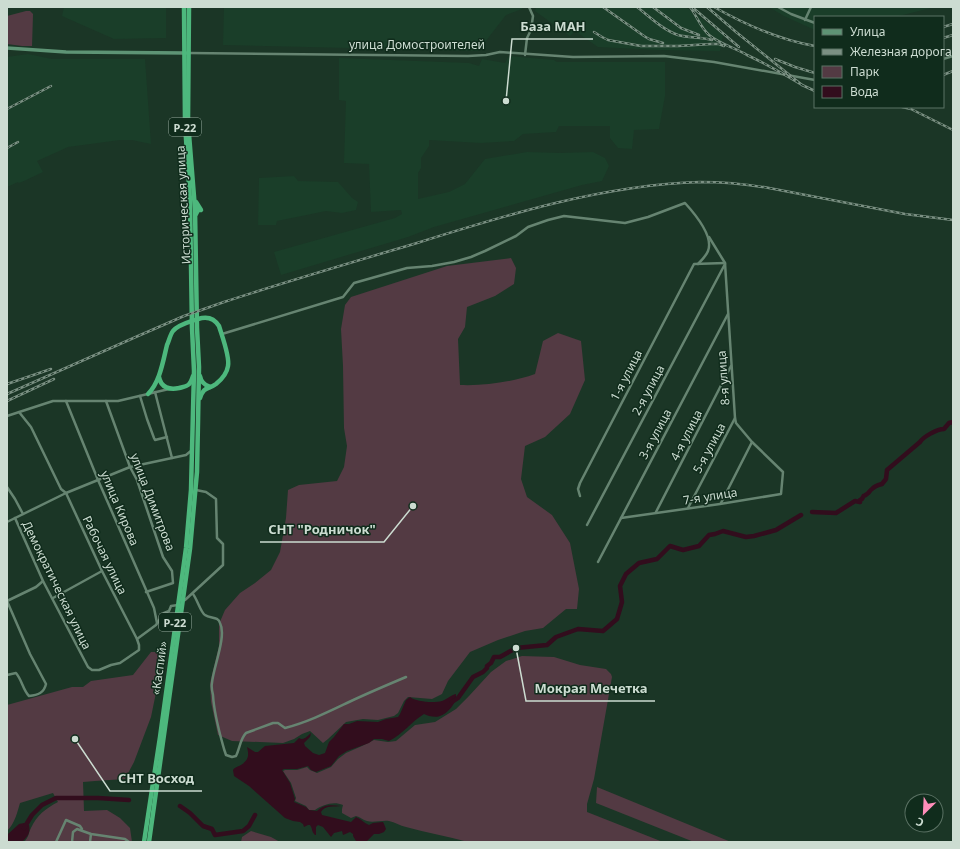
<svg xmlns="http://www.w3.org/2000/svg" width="960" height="849" viewBox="0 0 960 849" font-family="'Noto Sans',sans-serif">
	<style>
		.built { fill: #1a3e29 }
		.green { fill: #533a43 }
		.water { fill: #320d1d }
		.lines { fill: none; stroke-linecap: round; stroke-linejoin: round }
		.river { stroke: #320d1d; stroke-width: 4.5 }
		.street { stroke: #668471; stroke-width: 2.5 }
		.secondary { stroke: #5e9475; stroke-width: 3.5 }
		.highway { stroke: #4db87d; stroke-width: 4.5 }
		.rail-casing { stroke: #7b9083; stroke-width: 2.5 }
		.rail { stroke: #102c1c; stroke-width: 1; stroke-dasharray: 3; stroke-linecap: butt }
		.labels { text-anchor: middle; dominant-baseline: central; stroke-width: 3; stroke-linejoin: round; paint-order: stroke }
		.shield { fill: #102c1c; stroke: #94a79b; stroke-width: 1 }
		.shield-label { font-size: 11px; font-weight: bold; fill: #ccdcd1 }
		.street-label { font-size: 12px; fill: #ccdcd1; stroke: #102c1c }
		.leader { fill: none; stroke: #ccdcd1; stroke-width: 1.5 }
		.callout-dot { fill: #ccdcd1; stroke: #102c1c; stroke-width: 1.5 }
		.callout-label { font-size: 13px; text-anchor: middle; font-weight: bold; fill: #ccdcd1; stroke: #102c1c; stroke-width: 3; stroke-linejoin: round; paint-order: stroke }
	</style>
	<rect width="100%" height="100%" fill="#1b3626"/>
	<g class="built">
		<path d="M64,7H166V38L114,39L62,16Z"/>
		<path d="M224,7H522V9L506,15L478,51L223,45Z"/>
		<path d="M536,7H685L691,11L694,16L697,15L723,35L720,51L660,50L598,47L575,31L570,36L535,11Z"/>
		<path d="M769,7H935L895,17H815V30L784,16Z"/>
		<path d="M28,54L52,59H145L151,144L132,140H120L68,147L37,161L43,172L24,181L19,183L18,182L7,187V57Z"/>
		<path d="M509,56L554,60L557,62H665V96L659,129L634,130L632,149L618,148L610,138V126H559L556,132L523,134L514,141L481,143L429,140V146L421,158V168L418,173V199L449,192L465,184L485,159L527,152L560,153L593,152L605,158L609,166L602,181L582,185L434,227L408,237L281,275L274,252L395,218L402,214L401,210L371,212L369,164L344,163L346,101L339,100V58L469,63L479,66L482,59L505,63Z"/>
		<path d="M294,176L298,181L338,182L352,198L358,202L356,210L342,213L326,211L277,221L276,225H258L259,178Z"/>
	</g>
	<g class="green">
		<path d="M26,11H30L33,14L32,46H22L7,44V16Z"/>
		<path d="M511,258L516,268L514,284L495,296L467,307L465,327L458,339L460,385C485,386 512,382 535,374L543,341L558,333L581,341L585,380L570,414L545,437L525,446L521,479L527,497L552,515L570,543L579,589L577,609H566L543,628L525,631L498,640L470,652L448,681L442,694L432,699L408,697L404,701L398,713L394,716L378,720L363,719L346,722L328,739L323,743L310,731L302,734L294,739L283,743L232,741L218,735L211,702L210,683L219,646V624L225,610L240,593L255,583L271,570L280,552L286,518L288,490L299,485L337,481L344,467L347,446L344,428L343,366L341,329L345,305L351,297L447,266Z"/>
		<path d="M151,652H162L159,678L151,717L134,762L125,779L95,781L83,782L84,811L107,810L120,818L130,828L132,842H24C29,837 28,834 31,828C37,815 45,809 58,802L53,793L20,803C17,813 15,823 7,831V705L72,687H83L91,681L133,675Z"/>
		<path d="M522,656L554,657L580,665L606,669L611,674L612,677L594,779L587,804V812L663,842H468C447,836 427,833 406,827C400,826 395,822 389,821C382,820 373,823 367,821C363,820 360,817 356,816L351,818L342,813V809L343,805C333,801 323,805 315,810H309L306,806L295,801L296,798L291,783L283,771L285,770H297L307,767L310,770L317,773L331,767L338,759L346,753L362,746L374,740L388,742L396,741L415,725L435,722L456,709L469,696L491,672L506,661Z"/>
		<path d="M597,787L731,842H694L596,803Z"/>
		<path d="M251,831L271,837L280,842H241L242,837Z"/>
	</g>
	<g class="water">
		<path d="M456,694C457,703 448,713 440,716C435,718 428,716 424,714C411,722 403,734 389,741L382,739H374L369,743L347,751L339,756L331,766L316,772L311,770L308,766L297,769H284L282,770L290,783L295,799L294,802L306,807L309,810L317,811C324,804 331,805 341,806C334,807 325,805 321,812L322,815L351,822L356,817C361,819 364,823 369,825L373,823L383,822L384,824L386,829L384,832L379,834H374L367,841H356L353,836V834L350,832L343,835L342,831L334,833L331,837L323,827L318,825L316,827V835H315C311,831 313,829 310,825H308L304,827L303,824L300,822L293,821L285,818L249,786L234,776L233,770C235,767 237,767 241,765C249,760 249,755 247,747L255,752H258L265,746L294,743L299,738C304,741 307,736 311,733L310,737L304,743L305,746L313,753L319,755L325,753L329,742L334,737L344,724H349L357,721L378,722L386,719L398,717L400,714L406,700L410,697C416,702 434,703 442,701C447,699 451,695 456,694Z"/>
		<path d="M24,823L29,825C31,833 27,837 22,842H7V835L19,824Z"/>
	</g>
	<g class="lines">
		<g class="river">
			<path d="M812,512L836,513L855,501L860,502V500L862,499C865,493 862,498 867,494C870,492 869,491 872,489C875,486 878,485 882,484L886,479L887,470L920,442C923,437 937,429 944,429L949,423L953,422"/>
			<path d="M452,702L458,698L473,677L483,672L487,668V666L491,663L494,657H500L516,648L547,645L556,637L578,629L603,631L617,619L622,602L620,586L626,574L639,563L657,559L670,546L683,550L699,546L709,535L715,534L723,531L746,537L754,536L776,530L801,515"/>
			<path d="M180,806L190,813L203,826L212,829L215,835L243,831L249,826L255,815"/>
			<path d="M24,828L32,815L42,805L56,798H98L129,800"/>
		</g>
		<g class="street">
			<path d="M778,7L791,14L815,23"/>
			<path d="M805,20L811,7"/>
			<path d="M189,53L468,56L486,55L500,52L573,57L664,56L714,62L815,80"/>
			<path d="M525,55L527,38L531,30L533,16L529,7"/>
			<path d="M943,59L953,56"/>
			<path d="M222,334L343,297L354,283L407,268L432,266L454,262L471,257L485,251L516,236L528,227L548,220L564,216L625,223L648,217L685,203C695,214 714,236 708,251C706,256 702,260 698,264"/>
			<path d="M155,392L172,458"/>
			<path d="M140,396L147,419L154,438L155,440L167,437"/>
			<path d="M66,401L98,480L154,608L157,623"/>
			<path d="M106,401L130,467L137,480L163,557L172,571L173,583L146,592"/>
			<path d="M7,416L53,401H118L169,389"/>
			<path d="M7,487L15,499L23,514"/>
			<path d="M580,496L578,489L580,483L694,264L725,263"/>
			<path d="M721,503L752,442"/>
			<path d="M688,508L735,418"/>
			<path d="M656,512L731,366"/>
			<path d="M15,518L43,581L88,667L92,670H99L111,665L120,663L139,650V645L137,639L102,571L66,493L61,489L31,427L19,412"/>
			<path d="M621,518L720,504L781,494L783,472L752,442L736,423L735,418L725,263L709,237"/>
			<path d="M7,522L66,493L130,467L186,455L192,450"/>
			<path d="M587,525L725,264"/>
			<path d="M598,562L728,314"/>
			<path d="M193,594C197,599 201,613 205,615C210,619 218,616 220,623C227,636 213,668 212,683C211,687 212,691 213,695C214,714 219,731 224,749L226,755L232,757L236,756C240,748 240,739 246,733L273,723H278L285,728C308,722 328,712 349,702C368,693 387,685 406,677"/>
			<path d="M53,598L102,571"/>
			<path d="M183,600H185L223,565V544L217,538L216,499L206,492L196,490"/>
			<path d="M7,601L30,654L46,684C44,693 38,695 29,696C23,690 22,680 16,673L7,675"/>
			<path d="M7,601L36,587L43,581"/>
			<path d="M137,639L156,625L164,613L169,611L171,606L178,605"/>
			<path d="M56,842L66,820L80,826L82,829"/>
			<path d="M72,842L73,832L77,829L91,834L125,839L129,842"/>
			<path d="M90,842L91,834"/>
		</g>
		<path class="secondary" d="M7,48L66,52L186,53"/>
		<g class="highway">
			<path d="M196,202L201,210H198L196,214"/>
			<path d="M200,376C201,382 204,385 210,387"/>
			<path d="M159,377C161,388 170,390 179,388C182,387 186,387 188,385C191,383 192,379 193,376"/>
			<path d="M148,394C160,382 163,361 167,345C169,341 170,335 173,331C179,324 190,322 198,319C207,316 214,318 219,326C222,336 230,357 228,366C227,373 221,380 216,384C208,390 204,386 200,398"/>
			<path d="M144,842L160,737L186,548L191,490L194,371L192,328L190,201L185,123L184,7"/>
			<path d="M149,842L190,549L197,472L198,423L199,367L197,328L195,209L188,122L189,7"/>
		</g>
		<g class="rail-casing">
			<g id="rail">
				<path d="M603,7L644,36L649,39L663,43"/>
				<path d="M637,7C650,17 663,30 678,35C689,38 701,37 712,40"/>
				<path d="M653,7L681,28L699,35"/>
				<path d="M690,7C697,16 700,27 709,35C720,44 735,48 747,55C766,64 784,74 802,85L736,32L707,7"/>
				<path d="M692,7L739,47"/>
				<path d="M714,7C746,25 779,40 815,46"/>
				<path d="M943,27L953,24"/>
				<path d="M594,32L602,37L608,40L641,46H678L711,44H719L724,46"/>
				<path d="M943,38L953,35"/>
				<path d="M775,59L795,67L815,73"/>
				<path d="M943,75L953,71"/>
				<path d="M802,85L815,91"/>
				<path d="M902,107L911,109L953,130"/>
				<path d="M7,109L51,86"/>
				<path d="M7,148L18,142"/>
				<path d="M7,384L51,369"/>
				<path d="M7,394L138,336L184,316L224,302C288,281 353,262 417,243C509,214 603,185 700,182C723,182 746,184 769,188L905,214L953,220"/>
				<path d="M7,401L54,379"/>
			</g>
		</g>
		<use href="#rail" class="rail"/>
	</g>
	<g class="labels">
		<g class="shield">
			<rect x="169" y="118" width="32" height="18" rx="3"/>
			<rect x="159" y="613" width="32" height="18" rx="3"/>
		</g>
		<g class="shield-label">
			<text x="185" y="127">Р-22</text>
			<text x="175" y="622">Р-22</text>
		</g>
		<g class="street-label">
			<text x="417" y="44">улица Домостроителей</text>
			<text transform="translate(183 205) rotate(-93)">Историческая улица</text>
			<text transform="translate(626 375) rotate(-63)">1-я улица</text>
			<text transform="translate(723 378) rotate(-94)">8-я улица</text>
			<text transform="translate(648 390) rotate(-62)">2-я улица</text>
			<text transform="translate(655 434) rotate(-62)">3-я улица</text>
			<text transform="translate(686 435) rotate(-63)">4-я улица</text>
			<text transform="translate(709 448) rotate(-62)">5-я улица</text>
			<text transform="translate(710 496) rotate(-9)">7-я улица</text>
			<text transform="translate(153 502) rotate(69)">улица Димитрова</text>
			<text transform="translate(120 508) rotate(67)">улица Кирова</text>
			<text transform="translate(105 555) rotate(64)">Рабочая улица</text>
			<text transform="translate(57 585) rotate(64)">Демократическая улица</text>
			<text transform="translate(159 668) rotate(-82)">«Каспий»</text>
		</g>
	</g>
	<path class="leader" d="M506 101L512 39H593M413 506L384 542H260M516 648L526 701H655M75 739L110 791H202"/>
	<g class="callout-dot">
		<circle cx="506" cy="101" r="4"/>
		<circle cx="413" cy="506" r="4"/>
		<circle cx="516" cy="648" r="4"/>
		<circle cx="75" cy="739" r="4"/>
	</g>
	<g class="callout-label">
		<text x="553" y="31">База МАН</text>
		<text x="322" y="534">СНТ "Родничок"</text>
		<text x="591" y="693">Мокрая Мечетка</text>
		<text x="156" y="783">СНТ Восход</text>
	</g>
	<rect width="960" height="849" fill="none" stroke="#ccdcd1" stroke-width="16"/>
	<rect x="814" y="16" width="130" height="92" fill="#102c1c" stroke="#5b7264"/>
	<rect x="822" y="29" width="20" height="6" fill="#5e9475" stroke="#5b7264"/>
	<text x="850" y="36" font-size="12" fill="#ccdcd1">Улица</text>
	<rect x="822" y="49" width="20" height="6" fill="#7b9083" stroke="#5b7264"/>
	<text x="850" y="56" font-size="12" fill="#ccdcd1">Железная дорога</text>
	<rect x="822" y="66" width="20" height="12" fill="#533a43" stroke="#5b7264"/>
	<text x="850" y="76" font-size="12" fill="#ccdcd1">Парк</text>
	<rect x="822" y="86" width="20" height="12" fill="#320d1d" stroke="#5b7264"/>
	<text x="850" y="96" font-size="12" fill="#ccdcd1">Вода</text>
	<g transform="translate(924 813) rotate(204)"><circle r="19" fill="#102c1c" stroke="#5b7264"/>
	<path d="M0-3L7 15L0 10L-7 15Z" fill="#ff8eba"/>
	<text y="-6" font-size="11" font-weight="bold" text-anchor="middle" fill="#ccdcd1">С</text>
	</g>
</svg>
